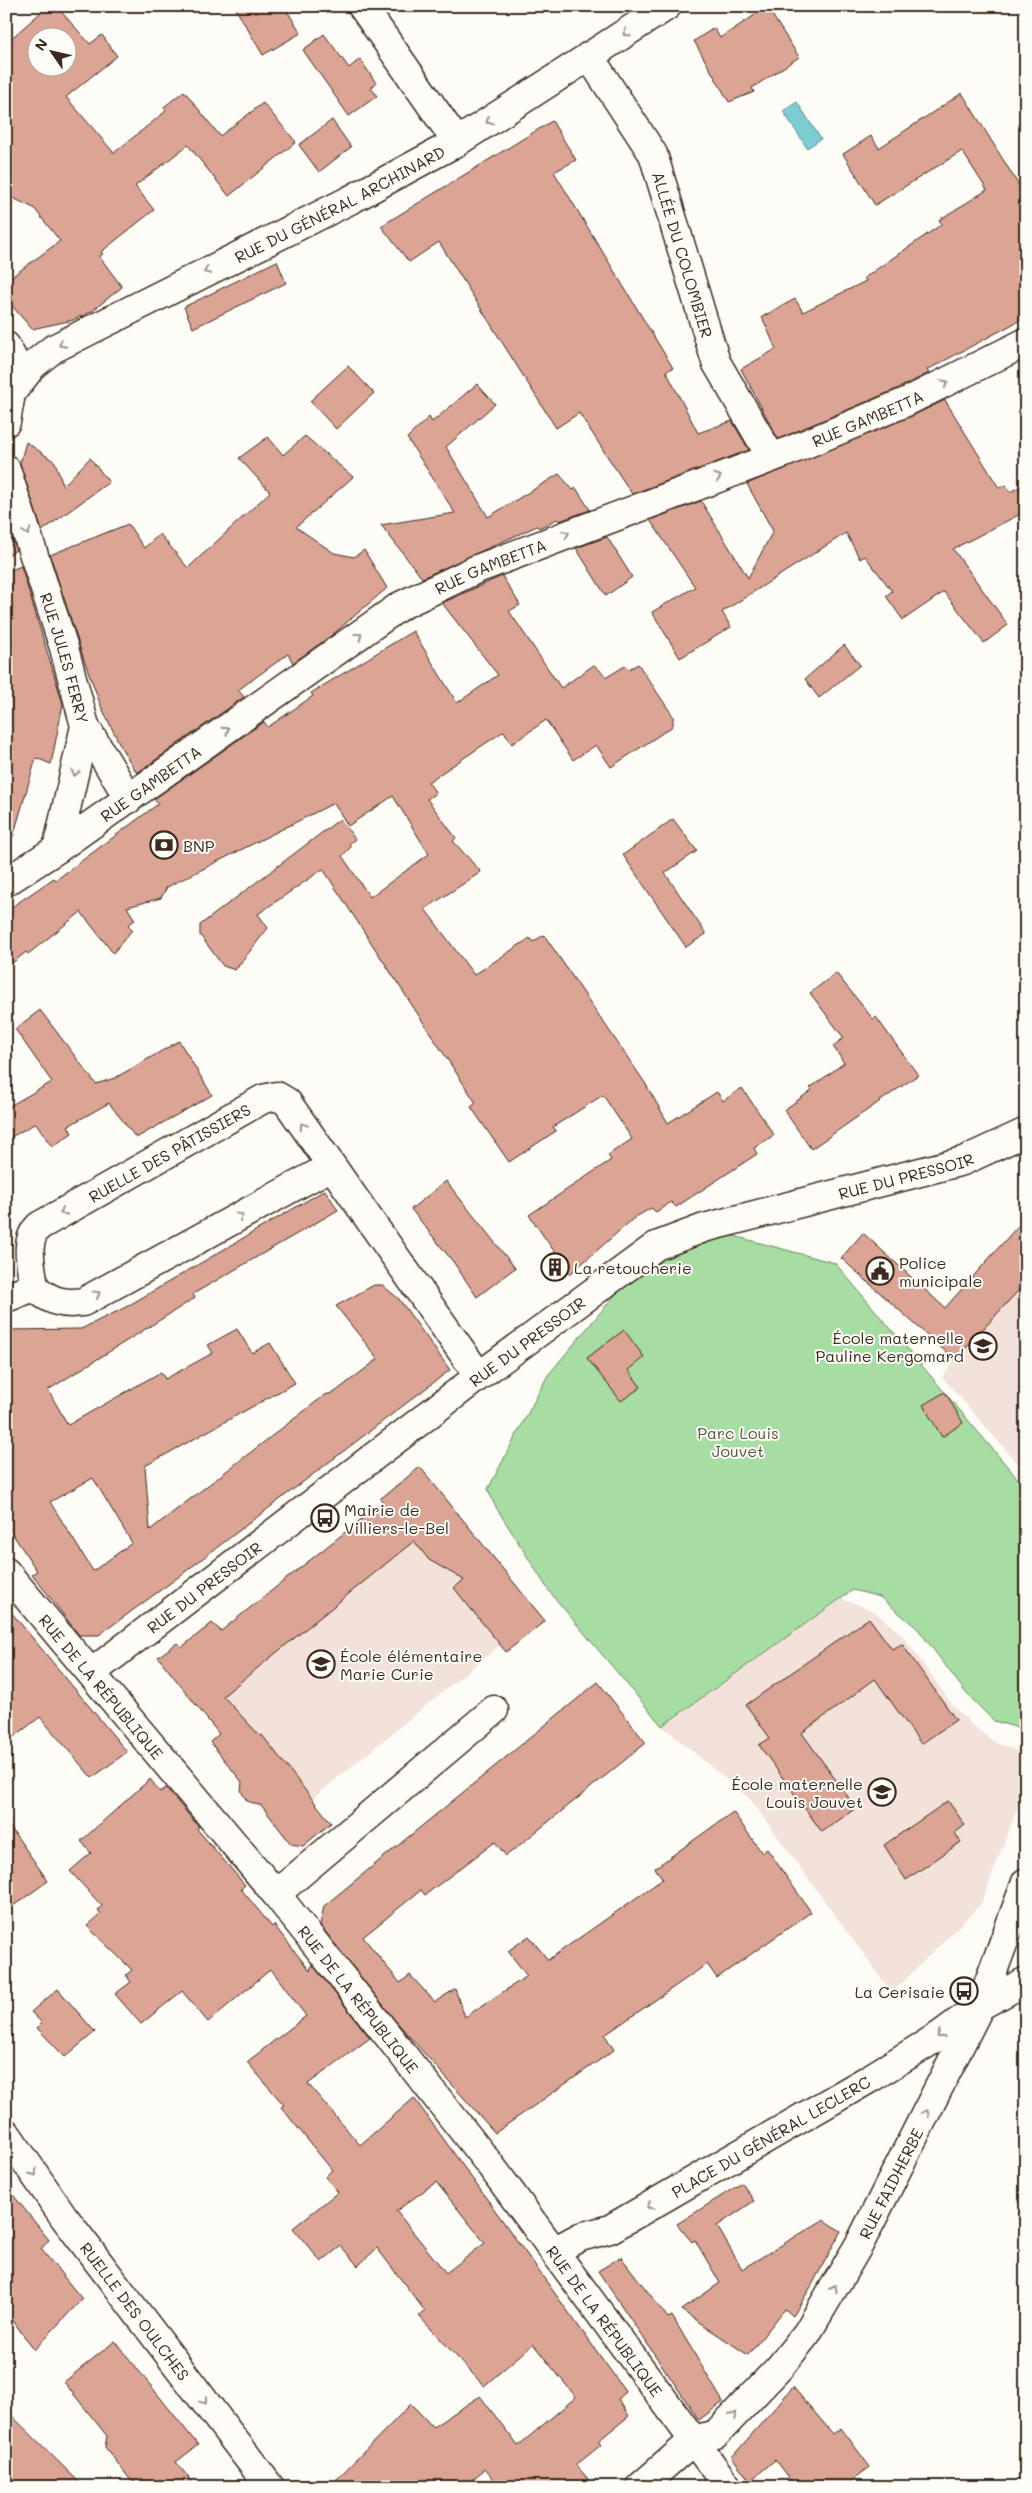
<svg xmlns="http://www.w3.org/2000/svg" width="1032" height="2493" viewBox="0 0 1032 2493" font-family="Mali,sans-serif">
	<style>
		.built { fill: #f3e2da }
		.green { fill: #a5dda2; stroke: #708460 }
		.water { fill: #7ccdd2; stroke: #628c8a }
		.building { fill: #dca495; stroke: #3b2a1e; fill-rule: evenodd }
		.lines { fill: none; stroke-linecap: round; stroke-linejoin: round }
		.street-casing { stroke: #3b2a1e; stroke-width: 31 }
		.street { stroke: #fdfcf7; stroke-width: 28 }
		.oneway { stroke: #9c938a }
		.labels { text-anchor: middle; dominant-baseline: central; stroke-width: 4; stroke-linejoin: round; paint-order: stroke }
		.street-label { font-size: 16px; fill: #3b2a1e; stroke: #fdfcf7 }
		.poi-label { font-size: 16px; fill: #3b2a1e; stroke: #fdfcf7; text-anchor: start }
		.park-label { font-size: 16px; fill: #56573f; stroke: #fdfcf7 }
	</style>
	<rect width="100%" height="100%" fill="#fdfcf7"/>
	<filter id="ink" filterUnits="userSpaceOnUse"><feTurbulence type="fractalNoise" baseFrequency=".02" numOctaves="2"/><feDisplacementMap in="SourceGraphic" scale="10" xChannelSelector="R" yChannelSelector="G"/><feConvolveMatrix kernelMatrix="1 2 1 2 8 2 1 2 1" color-interpolation-filters="sRGB"/></filter>
	<g filter="url(#ink)">
		<g class="built">
			<path d="M1026,1217V1473L942,1377L955,1360L924,1332Z"/>
			<path d="M420,1467L478,1537L475,1540L485,1552L488,1550L546,1621L500,1645L313,1798L311,1801L331,1823L303,1846L291,1844L261,1806L247,1801L241,1791L242,1782L210,1742L219,1734L158,1657L177,1643L182,1647L212,1623L221,1631L383,1502L380,1499Z"/>
			<path d="M842,1599L874,1611L903,1636L951,1703L972,1725L996,1743L1026,1754V1785L981,1904L892,1993L750,1799L662,1726Z"/>
		</g>
		<path class="green" d="M704,1228L835,1263L1023,1485L1026,1483V1730L994,1721L966,1693L918,1629L880,1597L853,1590L662,1726L549,1591L494,1504L488,1489L548,1375L656,1246Z"/>
		<path class="water" d="M797,102L821,139L807,148L783,111Z"/>
		<g class="building">
			<path d="M48,6H56L90,44L102,35L117,56L66,97L114,153L166,111L164,107L184,91L220,136L263,103L296,142L229,196L188,145L135,186L154,210L101,252L103,254L99,256L122,287L92,311L73,320L32,329L6,299V281L60,241L34,208L6,195V43ZM38,38H68V68H38Z"/>
			<path d="M234,6H284L301,33L263,55Z"/>
			<path d="M767,7L799,57L752,88L754,92L729,102L694,41L714,28L720,38Z"/>
			<path d="M324,34L349,68L360,59L376,83L371,88L377,96L349,116L303,50Z"/>
			<path d="M962,93L1026,197V317L927,370L929,373L899,388L778,439L741,369L776,349L762,317L795,299L803,312L866,281L864,278L942,224L939,220L987,190L962,151L875,205L843,154L871,136L879,148Z"/>
			<path d="M332,120L351,147L319,172L299,145Z"/>
			<path d="M552,121L576,160L554,172L673,368L666,371L698,433L732,421L749,450L632,494L579,413L556,428L439,242L409,262L381,226Z"/>
			<path d="M277,261L286,283L193,328L184,307Z"/>
			<path d="M348,366L374,393L336,429L310,401Z"/>
			<path d="M477,384L495,404L446,447L488,517L559,474L573,490L576,488L590,510L559,521L557,519L539,528L537,526L422,578L381,525L455,513L407,438L429,417L432,422Z"/>
			<path d="M945,400L999,488L1006,485L1010,492L1026,484V511L953,549L1008,625L984,643L944,592L903,620L886,596L892,591L865,556L860,559L846,533L722,612L731,627L680,658L652,612L695,587L650,520L701,501L748,578L773,531L747,484L912,416Z"/>
			<path d="M305,436L353,477L296,527L334,553L354,557L364,550L387,588L332,635L293,663L288,654L238,690L244,697L137,773L122,749L101,706L83,657L50,555L128,524L144,548L160,534L188,568L270,492L239,458L268,437L283,455Z"/>
			<path d="M26,442L55,462L63,486L90,458L109,482L42,531L20,463Z"/>
			<path d="M6,520L16,550L6,557Z"/>
			<path d="M607,537L632,577L606,596L576,548Z"/>
			<path d="M21,566L63,704L51,764L36,758L13,837L6,836V684L8,670H10L12,639L6,625V572Z"/>
			<path d="M502,576L520,605L509,611L561,688L594,665L607,677L625,666L629,669L638,664L673,716V726L611,767L596,745L573,760L546,720L512,744L504,731L428,782L436,793L427,799L456,838L453,841L481,872L425,909L474,975L530,938L533,942L544,935L645,1083L668,1123L717,1092L723,1101L742,1088L774,1135L754,1148L757,1154L676,1207L671,1202L656,1212L651,1208L634,1218L570,1274L529,1215L611,1160L608,1155L632,1139L603,1095L553,1127L556,1131L509,1162L471,1107L476,1103L323,869L258,914L268,928L235,970L223,966L200,935V925L340,819L355,839L349,844L351,847L342,856L370,897L429,854L393,796L348,826L334,803L167,887L161,898L127,907L135,920L128,925L132,930L113,953L81,912L28,954L26,952L6,968V911L54,878L56,880L158,804L154,799L258,726L264,722L268,727L313,696L311,693L413,631L457,703L498,675L442,603Z"/>
			<path d="M844,645L860,665L819,698L805,679Z"/>
			<path d="M673,819L697,851L665,873L706,934L686,947L623,855Z"/>
			<path d="M836,973L873,1019L876,1017L918,1075L811,1149L784,1110L812,1090L810,1088L844,1063L833,1046L844,1038L810,993Z"/>
			<path d="M40,1010L96,1084L115,1078L179,1041L212,1095L136,1138L109,1103L68,1126L72,1133L52,1147L36,1123L6,1140V1108L52,1082L15,1029Z"/>
			<path d="M446,1181L515,1268L477,1297L454,1263L411,1209Z"/>
			<path d="M325,1190L338,1210L193,1294L195,1298L48,1390L68,1425L161,1372L165,1379L213,1353L208,1345L237,1329L252,1353L270,1343L295,1383L145,1466L150,1530L325,1395L335,1392L378,1359L336,1306L374,1285H382L399,1299L450,1370L173,1581L99,1635H79L32,1574L37,1571L6,1524V1330L81,1329L126,1307ZM93,1478L132,1543L93,1571L50,1502Z"/>
			<path d="M1026,1217V1282L955,1360L841,1258L863,1233L945,1308Z"/>
			<path d="M624,1330L644,1357L628,1370L641,1387L621,1401L587,1358Z"/>
			<path d="M945,1392L963,1423L942,1437L923,1405Z"/>
			<path d="M420,1467L545,1621L506,1652L454,1588L464,1580L429,1560L414,1541L223,1696L260,1736L262,1735L331,1823L303,1846L291,1844L262,1806L247,1801L241,1791L242,1782L210,1742L219,1734L158,1657L177,1643L182,1647L212,1623L221,1631L383,1502L380,1499Z"/>
			<path d="M6,1606L127,1752L92,1778L40,1717L6,1743Z"/>
			<path d="M869,1618L892,1649L902,1644L956,1720L921,1744L875,1679L802,1733L856,1808L822,1832L759,1745L770,1738L746,1705Z"/>
			<path d="M598,1682L646,1743L506,1856L495,1842L425,1895L421,1890L363,1937L400,1983L410,1975L435,2002L455,1989L465,2017L527,1976L508,1951L529,1936L548,1960L663,1879L655,1868L733,1812L762,1853L767,1849L811,1912L717,1978L707,1964L605,2035L614,2050L495,2133L394,2019L320,1925L324,1906Z"/>
			<path d="M150,1779L160,1792L166,1788L199,1827L197,1829L245,1885L241,1889L272,1927L274,1925L310,1971L312,1964L370,2038L308,2084L360,2145L414,2098L626,2392L618,2399L629,2416L598,2441L601,2445L576,2465L595,2487H500L485,2469L463,2487H329L411,2404L433,2427L480,2396L518,2446L576,2397L533,2344L484,2386L419,2316L425,2311L377,2248L358,2266L341,2246L321,2262L293,2228L338,2192L325,2177L332,2170L281,2107L284,2105L247,2062L306,2016L271,1969L208,2022L182,1991L141,2024L115,1994L131,1982L126,1975L132,1970L87,1926L101,1914L98,1910L102,1906L70,1871L91,1853L81,1841ZM436,2182L485,2243L446,2273L396,2211Z"/>
			<path d="M948,1801L965,1825L955,1833L961,1842L906,1880L884,1845Z"/>
			<path d="M6,1821L48,1881L6,1911Z"/>
			<path d="M58,1989L95,2032L65,2057L37,2028L42,2023L31,2012Z"/>
			<path d="M742,2183L754,2201L717,2226L742,2269L823,2220L841,2231L812,2285L793,2316L785,2309L748,2355L681,2310L720,2283L695,2240L692,2242L677,2224Z"/>
			<path d="M6,2186L49,2240L41,2249L82,2299L34,2350L6,2311Z"/>
			<path d="M621,2257L668,2318L672,2316L723,2402L699,2420L598,2271Z"/>
			<path d="M115,2341L198,2445L176,2462L196,2487H136L105,2447L107,2436L64,2382Z"/>
			<path d="M793,2387L833,2434L841,2428L870,2467L843,2487H795L775,2460L750,2481L732,2457Z"/>
			<path d="M6,2410L84,2487H6Z"/>
		</g>
		<g class="lines">
			<g class="street-casing">
				<g id="street">
					<path d="M362,6L457,142"/>
					<path id="s1" d="M589,56L653,154L716,362L771,457"/>
					<path d="M6,346L16,365L6,422"/>
					<path id="s2" d="M12,392L33,365L53,349L350,200L457,142L667,6"/>
					<path id="s3" d="M6,469L64,648L85,726L57,849"/>
					<path d="M85,726L129,799"/>
					<path id="s4" d="M6,882L57,849L400,606L477,569L782,454L906,402L1026,342"/>
					<path id="s5" d="M330,1167L83,1302C62,1305 50,1301 34,1287C32,1267 23,1241 39,1226L263,1099L277,1096L287,1102L479,1376"/>
					<path d="M6,1298L34,1287"/>
					<path id="s6" d="M6,1572L276,1894L491,2166L728,2487"/>
					<path id="s7" d="M91,1673L479,1376L656,1246L704,1228L963,1161L1026,1132"/>
					<path d="M276,1894L494,1710"/>
					<path id="s8" d="M6,2133L64,2217L270,2487"/>
					<path id="s9" d="M554,2251L580,2237L610,2229L869,2079L939,2036L980,2006L1026,1981"/>
					<path id="s10" d="M640,2487L694,2440L716,2434L779,2368L807,2333L860,2243L980,2006L1026,1882"/>
				</g>
			</g>
			<use href="#street" class="street"/>
		</g>
		<defs><path id="oneway-chevron" d="M-2-3.5L2.5 0L-2 3.5" fill="none" stroke-width="1.6" stroke-linecap="round" stroke-linejoin="round" transform="scale(1.25)"/></defs>
		<g class="oneway">
			<use href="#oneway-chevron" transform="translate(626 33) rotate(148)"/>
			<use href="#oneway-chevron" transform="translate(489 121) rotate(147)"/>
			<use href="#oneway-chevron" transform="translate(207 271) rotate(154)"/>
			<use href="#oneway-chevron" transform="translate(62 344) rotate(152)"/>
			<use href="#oneway-chevron" transform="translate(945 383) rotate(-27)"/>
			<use href="#oneway-chevron" transform="translate(718 477) rotate(-20)"/>
			<use href="#oneway-chevron" transform="translate(27 532) rotate(72)"/>
			<use href="#oneway-chevron" transform="translate(566 534) rotate(-20)"/>
			<use href="#oneway-chevron" transform="translate(359 636) rotate(-36)"/>
			<use href="#oneway-chevron" transform="translate(226 730) rotate(-35)"/>
			<use href="#oneway-chevron" transform="translate(75 773) rotate(103)"/>
			<use href="#oneway-chevron" transform="translate(303 1126) rotate(-124)"/>
			<use href="#oneway-chevron" transform="translate(63 1212) rotate(150)"/>
			<use href="#oneway-chevron" transform="translate(240 1216) rotate(-29)"/>
			<use href="#oneway-chevron" transform="translate(97 1294) rotate(-29)"/>
			<use href="#oneway-chevron" transform="translate(940 2035) rotate(146)"/>
			<use href="#oneway-chevron" transform="translate(926 2113) rotate(-63)"/>
			<use href="#oneway-chevron" transform="translate(34 2173) rotate(55)"/>
			<use href="#oneway-chevron" transform="translate(650 2206) rotate(150)"/>
			<use href="#oneway-chevron" transform="translate(834 2288) rotate(-60)"/>
			<use href="#oneway-chevron" transform="translate(204 2401) rotate(53)"/>
			<use href="#oneway-chevron" transform="translate(734 2415) rotate(-46)"/>
		</g>
	</g>
	<defs>
		<g id="bank-ring" transform="scale(1.4375)"><circle r="9.5" fill="#fdfcf7" stroke="#3b2a1e" stroke-width="1.5"/><path d="M-6-4H6V4H-6ZM0-2.3a2.3 2.3 0 1 0 0 4.6a2.3 2.3 0 1 0 0-4.6Z" fill="#3b2a1e"/></g>
		<g id="building-ring" transform="scale(1.4375)"><circle r="9.5" fill="#fdfcf7" stroke="#3b2a1e" stroke-width="1.5"/><path d="M-4-6H4V6H1V3H-1V6H-4ZM-2.5-4.3h1.7v1.8h-1.7ZM.8-4.3h1.7v1.8H.8ZM-2.5-1h1.7V.8h-1.7ZM.8-1h1.7V.8H.8Z" fill="#3b2a1e"/></g>
		<g id="civic-ring" transform="scale(1.4375)"><circle r="9.5" fill="#fdfcf7" stroke="#3b2a1e" stroke-width="1.5"/><path d="M-.6-6.5H3V-4.5H.6V-3L4-1V1h2V6H-6V1h2V-1L-.6-3ZM-1.2 2.5V6h2.4V2.5Z" fill="#3b2a1e"/></g>
		<g id="school-ring" transform="scale(1.4375)"><circle r="9.5" fill="#fdfcf7" stroke="#3b2a1e" stroke-width="1.5"/><path d="M0-5L7-2L0 1L-7-2ZM-4 1L0 2.5L4 1V4Q0 6-4 4Z" fill="#3b2a1e"/></g>
		<g id="bus-ring" transform="scale(1.4375)"><circle r="9.5" fill="#fdfcf7" stroke="#3b2a1e" stroke-width="1.5"/><path d="M-5-6H5V4H4V6H2V4H-2V6H-4V4H-5ZM-3.5-4V0h7V-4ZM-3.5 1.2v1.5H-2V1.2ZM2 1.2v1.5H3.5V1.2Z" fill="#3b2a1e"/></g>
	</defs>
	<g fill-rule="evenodd">
		<use href="#bank-ring" x="164" y="845"/>
		<use href="#building-ring" x="555" y="1267"/>
		<use href="#civic-ring" x="880" y="1271"/>
		<use href="#school-ring" x="983" y="1346"/>
		<use href="#bus-ring" x="325" y="1518"/>
		<use href="#school-ring" x="321" y="1664"/>
		<use href="#school-ring" x="882" y="1792"/>
		<use href="#bus-ring" x="964" y="1991"/>
	</g>
	<g class="labels">
		<g class="street-label">
			<text stroke="none"><textPath href="#s2" startOffset="381">RUE DU GÉNÉRAL ARCHINARD</textPath></text>
			<text stroke="none"><textPath href="#s1" startOffset="222">ALLÉE DU COLOMBIER</textPath></text>
			<text stroke="none"><textPath href="#s4" startOffset="985">RUE GAMBETTA</textPath></text>
			<text stroke="none"><textPath href="#s4" startOffset="580">RUE GAMBETTA</textPath></text>
			<text stroke="none"><textPath href="#s3" startOffset="198">RUE JULES FERRY</textPath></text>
			<text stroke="none"><textPath href="#s4" startOffset="175">RUE GAMBETTA</textPath></text>
			<text stroke="none"><textPath href="#s5" startOffset="548">RUELLE DES PÂTISSIERS</textPath></text>
			<text stroke="none"><textPath href="#s7" startOffset="968">RUE DU PRESSOIR</textPath></text>
			<text stroke="none"><textPath href="#s7" startOffset="548">RUE DU PRESSOIR</textPath></text>
			<text stroke="none"><textPath href="#s7" startOffset="142">RUE DU PRESSOIR</textPath></text>
			<text stroke="none"><textPath href="#s6" startOffset="149">RUE DE LA RÉPUBLIQUE</textPath></text>
			<text stroke="none"><textPath href="#s6" startOffset="554">RUE DE LA RÉPUBLIQUE</textPath></text>
			<text stroke="none"><textPath href="#s9" startOffset="246">PLACE DU GÉNÉRAL LECLERC</textPath></text>
			<text stroke="none"><textPath href="#s10" startOffset="402">RUE FAIDHERBE</textPath></text>
			<text stroke="none"><textPath href="#s8" startOffset="220">RUELLE DES OULCHES</textPath></text>
			<text stroke="none"><textPath href="#s6" startOffset="959">RUE DE LA RÉPUBLIQUE</textPath></text>
		</g>
		<g class="poi-label">
			<text x="183" y="845">BNP</text>
			<text x="899" y="1262">Police<tspan x="899" dy="18">municipale</tspan></text>
			<text x="574" y="1267">La retoucherie</text>
			<text x="964" y="1337" text-anchor="end">École maternelle<tspan x="964" dy="18">Pauline Kergomard</tspan></text>
			<text x="344" y="1509">Mairie de<tspan x="344" dy="18">Villiers-le-Bel</tspan></text>
			<text x="340" y="1655">École élémentaire<tspan x="340" dy="18">Marie Curie</tspan></text>
			<text x="863" y="1783" text-anchor="end">École maternelle<tspan x="863" dy="18">Louis Jouvet</tspan></text>
			<text x="945" y="1991" text-anchor="end">La Cerisaie</text>
		</g>
		<g class="park-label">
			<text x="738" y="1432">Parc Louis<tspan x="738" dy="18">Jouvet</tspan></text>
		</g>
	</g>
	<rect width="1032" height="2493" fill="none" stroke="#fdfcf7" stroke-width="25"/>
	<rect x="12" y="12" width="1007" height="2468" fill="none" stroke="#3b2a1e" stroke-width="2" filter="url(#ink)"/>
	<g transform="translate(52 52) rotate(304)"><circle r="24" fill="#fdfcf7" stroke="#afa8a0"/>
	<path d="M0-4L9 19L0 12L-9 19Z" fill="#3b2a1e"/>
	<text y="-8" font-size="14" font-weight="bold" text-anchor="middle" fill="#3b2a1e">N</text>
	</g>
</svg>
